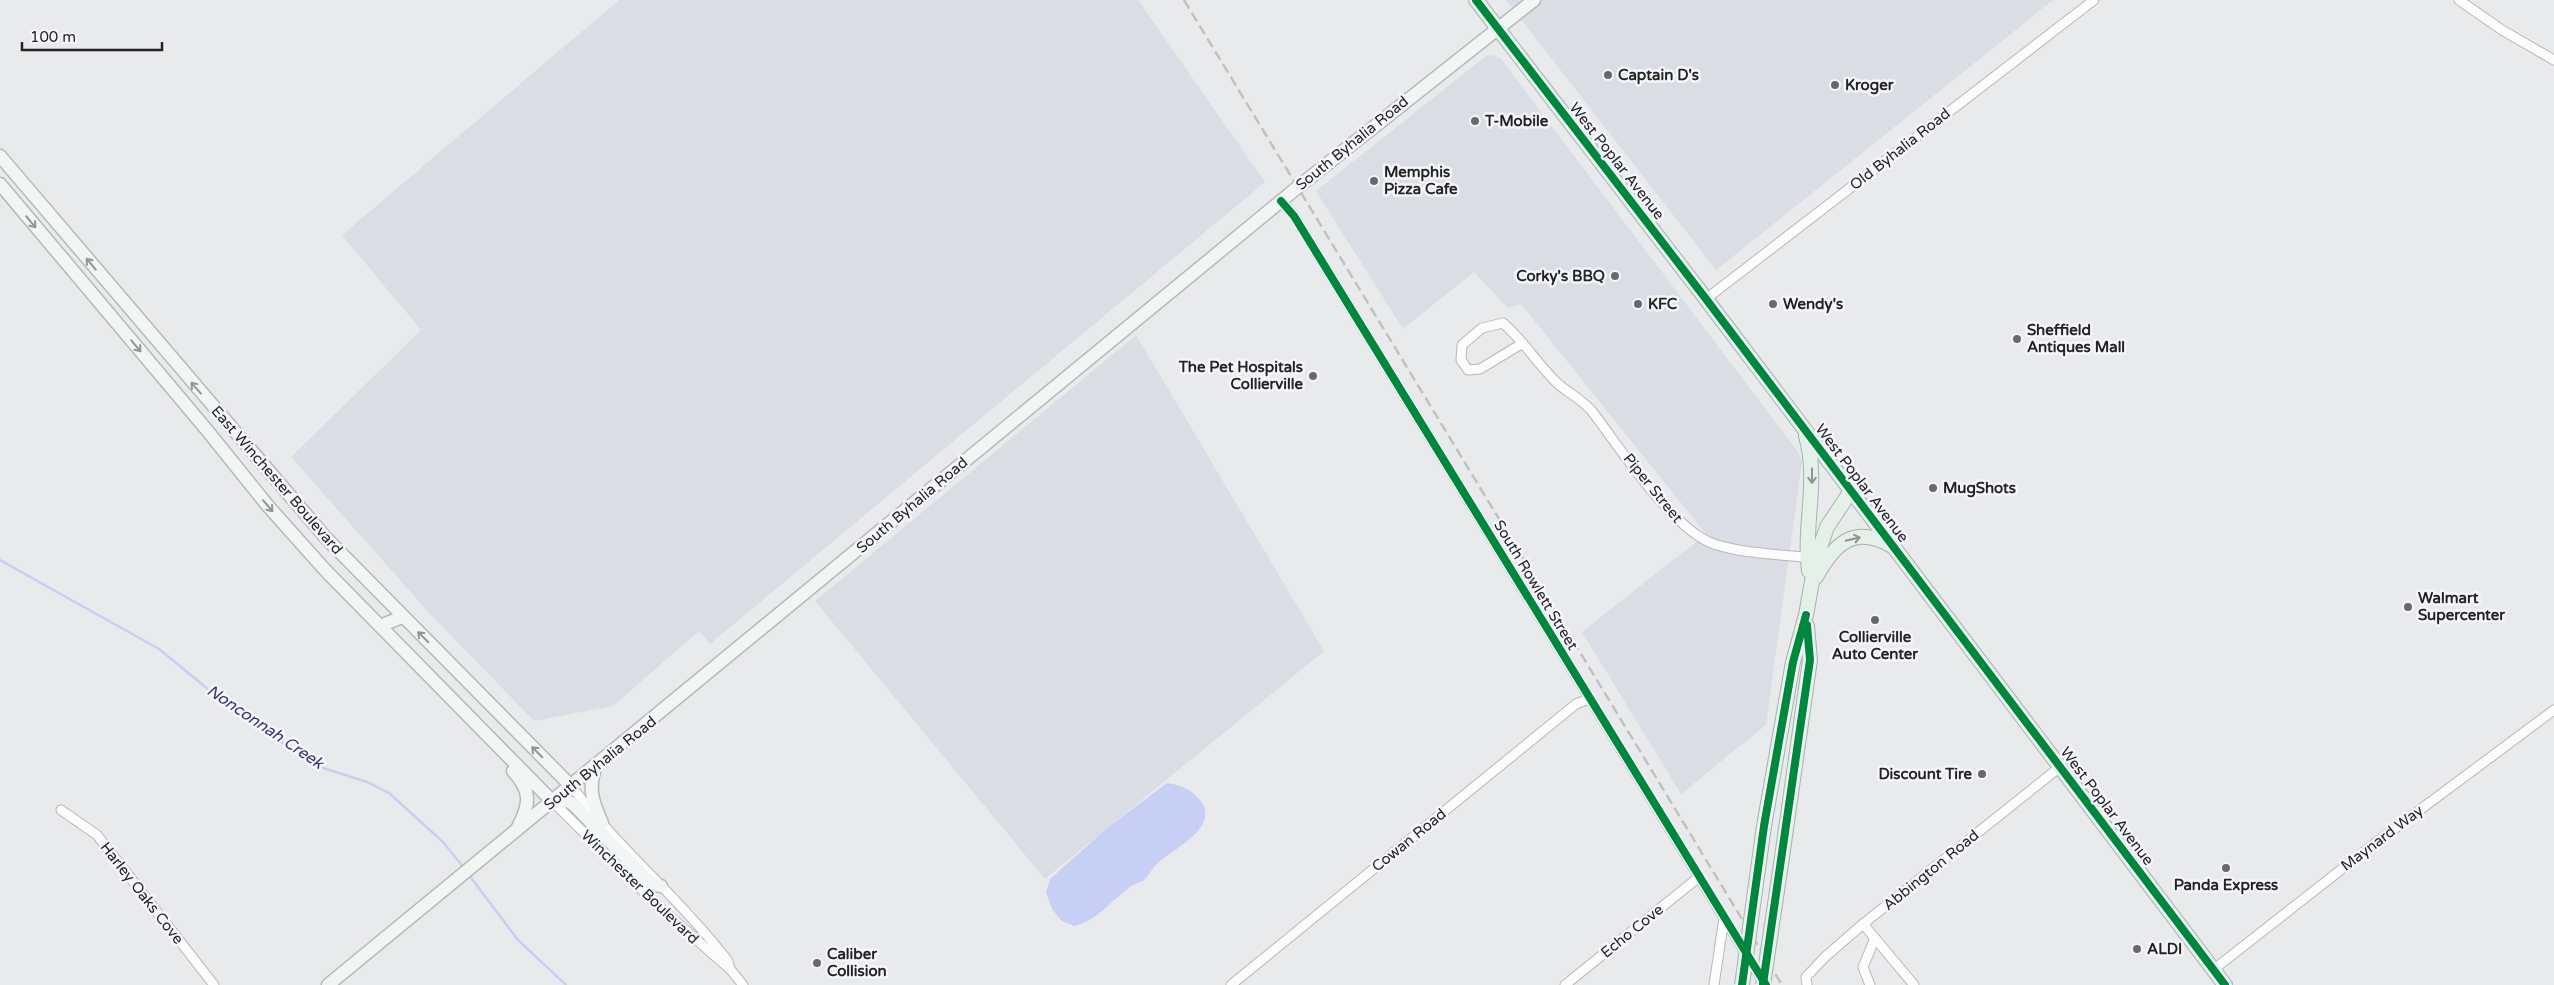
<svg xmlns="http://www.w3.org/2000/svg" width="2554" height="985" viewBox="0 0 2554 985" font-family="'Varela Round',sans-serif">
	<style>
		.built { fill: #dbdde4 }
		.water { fill: #c8cff4 }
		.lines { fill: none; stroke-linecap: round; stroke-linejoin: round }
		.stream { stroke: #c8cff4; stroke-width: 2.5 }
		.minor-casing { stroke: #b8b8ba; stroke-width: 11 }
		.secondary-casing { stroke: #b8b8ba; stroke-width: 15 }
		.primary-casing { stroke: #a3b5ac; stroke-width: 16 }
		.minor { stroke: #fcfcfc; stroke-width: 9 }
		.secondary { stroke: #f1f5f3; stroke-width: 12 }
		.primary { stroke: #e5f0e9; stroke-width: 14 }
		.rail { stroke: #c1c1c2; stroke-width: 2.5; stroke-dasharray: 10 5; stroke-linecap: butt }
		.primary-bridge-casing { stroke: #a3b5ac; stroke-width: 16; stroke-linecap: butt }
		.primary-bridge { stroke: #e5f0e9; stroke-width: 14 }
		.cycleway-casing { stroke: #f5f6fb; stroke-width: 11 }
		.cycleway { stroke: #00873e; stroke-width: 8 }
		.oneway { stroke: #949696 }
		.oneway2 { stroke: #8e9490 }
		.poi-dot { fill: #68696a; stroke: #f5f6fb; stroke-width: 2 }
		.labels { text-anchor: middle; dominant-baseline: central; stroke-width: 5; stroke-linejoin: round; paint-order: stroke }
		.poi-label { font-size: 15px; font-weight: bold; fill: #232324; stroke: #f5f6fb; text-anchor: start }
		.street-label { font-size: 15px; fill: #232324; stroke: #f5f6fb }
		.water-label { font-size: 16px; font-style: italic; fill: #323774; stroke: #f5f6fb }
	</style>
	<rect width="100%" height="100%" fill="#e9eaec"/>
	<g class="built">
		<path d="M619,0H1138L1265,182L710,644L699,631L613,706L534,721L431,615L291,457L421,330L342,235Z"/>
		<path d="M1506,0H2053L1716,270Z"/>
		<path d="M1492,55L1501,59L1798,452L1802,462L1766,725L1681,794L1582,632L1706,534L1521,304L1508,308L1474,272L1403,329L1316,191L1486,56Z"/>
		<path d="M1136,335L1324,651L1045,879L815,601Z"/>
	</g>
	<path class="water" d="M1167,783C1181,785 1191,789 1200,800C1221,827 1175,848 1159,862C1153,867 1149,875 1144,880C1141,882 1137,883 1133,885C1113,898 1098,921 1074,926L1062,921L1052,909L1046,892L1050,879L1106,829Z"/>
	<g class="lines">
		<g class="stream">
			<path d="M0,560L159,649L214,694L314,765L367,782L389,793L443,842L464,868"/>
			<path d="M469,875L518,940L566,985"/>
		</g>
		<g class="minor-casing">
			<g id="minor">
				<path d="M2459,0L2502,30L2554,60"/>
				<path d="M1281,201L1294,216L1764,983"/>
				<path d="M1706,299L2094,0"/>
				<path d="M1523,343L1480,369L1468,370L1461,360L1462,345L1482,328L1503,323C1523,340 1536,362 1555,381C1566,392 1580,398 1591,410C1619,446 1671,529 1714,544C1744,554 1780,554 1812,558"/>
				<path d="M572,787C619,849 680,899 728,961L730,969"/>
				<path d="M553,802L658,906L730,969L743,985"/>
				<path d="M61,810L97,835L214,985"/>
				<path d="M1863,924L1914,985"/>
				<path d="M2213,970L2370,847L2554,710"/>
				<path d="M1231,985L1576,704L1589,699"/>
				<path d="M1565,985L1699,877"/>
				<path d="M1714,985L1724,918"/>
				<path d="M1807,985L1806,977L1825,957L1863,924L2060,767"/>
				<path d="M1870,985L1863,967L1875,938"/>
			</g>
		</g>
		<g class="secondary-casing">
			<g id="secondary">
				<path d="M0,156L326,538L572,787"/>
				<path d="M0,184L206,429L268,506L326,571L553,802"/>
				<path d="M380,626L402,617"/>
				<path d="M595,768C588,789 593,803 602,823"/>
				<path d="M513,771C532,791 530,805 518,827"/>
				<path d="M553,802L568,801L574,805L647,880L654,885L661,886"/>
				<path d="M328,985L1298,187L1534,0"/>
			</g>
		</g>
		<g class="primary-casing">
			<g id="primary">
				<path d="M1476,0L1706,299L2225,985"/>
				<path d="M1806,436C1819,481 1803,525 1809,571"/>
				<path d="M1816,577C1834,544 1854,524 1892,546"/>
				<path d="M1764,826L1793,662L1806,615L1816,559L1827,527L1851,491"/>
				<path d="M1782,857L1810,660L1807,626"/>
			</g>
		</g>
		<use href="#minor" class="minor"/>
		<use href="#secondary" class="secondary"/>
		<use href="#primary" class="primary"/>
		<path class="rail" d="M1184,0L1782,985"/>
		<g class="primary-bridge-casing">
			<g id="primary-bridge">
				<path d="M1742,985L1764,826"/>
				<path d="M1763,985L1782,857"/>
			</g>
		</g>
		<use href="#primary-bridge" class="primary-bridge"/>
		<g class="cycleway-casing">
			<g id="cycleway">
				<path d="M1476,0L1706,299L2225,985"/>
				<path d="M1281,201L1294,216L1766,985"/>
				<path d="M1763,984L1810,660L1807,625"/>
				<path d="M1742,985L1764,826L1793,662L1806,615"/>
			</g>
		</g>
		<use href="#cycleway" class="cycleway"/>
	</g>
	<defs><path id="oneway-shaft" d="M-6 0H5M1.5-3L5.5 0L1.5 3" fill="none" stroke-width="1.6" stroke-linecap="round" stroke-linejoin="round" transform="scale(1.25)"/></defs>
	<g class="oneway">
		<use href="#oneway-shaft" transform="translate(31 222) rotate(50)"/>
		<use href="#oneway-shaft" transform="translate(91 264) rotate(-130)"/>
		<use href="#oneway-shaft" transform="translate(136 346) rotate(50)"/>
		<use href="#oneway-shaft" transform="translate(196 388) rotate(-131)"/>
		<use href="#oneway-shaft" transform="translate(268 506) rotate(50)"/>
		<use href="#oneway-shaft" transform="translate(423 637) rotate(-135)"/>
		<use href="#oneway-shaft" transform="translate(537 752) rotate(-135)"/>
	</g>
	<g class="oneway2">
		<use href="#oneway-shaft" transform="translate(1812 476) rotate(90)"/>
		<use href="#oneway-shaft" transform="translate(1853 539) rotate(-13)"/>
	</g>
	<g class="poi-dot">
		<circle cx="1608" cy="75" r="5"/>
		<circle cx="1835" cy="85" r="5"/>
		<circle cx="1475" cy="121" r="5"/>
		<circle cx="1374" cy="181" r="5"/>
		<circle cx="1615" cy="276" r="5"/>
		<circle cx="1638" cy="304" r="5"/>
		<circle cx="1773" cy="304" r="5"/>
		<circle cx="2017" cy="339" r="5"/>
		<circle cx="1313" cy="376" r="5"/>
		<circle cx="1933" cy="488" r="5"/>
		<circle cx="2408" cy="607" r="5"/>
		<circle cx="1875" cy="620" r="5"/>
		<circle cx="1982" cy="774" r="5"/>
		<circle cx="2226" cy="868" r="5"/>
		<circle cx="2137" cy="949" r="5"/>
		<circle cx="817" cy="963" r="5"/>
	</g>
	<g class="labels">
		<g class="poi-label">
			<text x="1618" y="75">Captain D's</text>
			<text x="1845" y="85">Kroger</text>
			<text x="1485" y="121">T-Mobile</text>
			<text x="1384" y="172">Memphis<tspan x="1384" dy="17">Pizza Cafe</tspan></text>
			<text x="1605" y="276" text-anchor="end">Corky's BBQ</text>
			<text x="1648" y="304">KFC</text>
			<text x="1783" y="304">Wendy's</text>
			<text x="2027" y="330">Sheffield<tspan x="2027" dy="17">Antiques Mall</tspan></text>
			<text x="1303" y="367" text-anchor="end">The Pet Hospitals<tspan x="1303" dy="17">Collierville</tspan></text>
			<text x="1943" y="488">MugShots</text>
			<text x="2418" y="598">Walmart<tspan x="2418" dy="17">Supercenter</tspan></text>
			<text x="1875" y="637" text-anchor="middle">Collierville<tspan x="1875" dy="17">Auto Center</tspan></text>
			<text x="1972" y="774" text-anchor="end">Discount Tire</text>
			<text x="2226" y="885" text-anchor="middle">Panda Express</text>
			<text x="2147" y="949">ALDI</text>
			<text x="827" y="954">Caliber<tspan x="827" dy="17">Collision</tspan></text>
		</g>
		<g class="street-label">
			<text transform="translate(1352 143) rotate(-39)">South Byhalia Road</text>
			<text transform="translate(1900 149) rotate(-38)">Old Byhalia Road</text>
			<text transform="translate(1617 161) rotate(52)">West Poplar Avenue</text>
			<text transform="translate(277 480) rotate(49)">East Winchester Boulevard</text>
			<text transform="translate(1862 483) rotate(53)">West Poplar Avenue</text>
			<text transform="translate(1653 488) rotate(51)">Piper Street</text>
			<text transform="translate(912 505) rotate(-40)">South Byhalia Road</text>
			<text transform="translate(1536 585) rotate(59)">South Rowlett Street</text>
			<text transform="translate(600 763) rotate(-39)">South Byhalia Road</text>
			<text transform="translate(2107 806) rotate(53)">West Poplar Avenue</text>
			<text transform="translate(2382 838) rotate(-37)">Maynard Way</text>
			<text transform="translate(1409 840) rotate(-39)">Cowan Road</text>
			<text transform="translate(1931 870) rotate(-39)">Abbington Road</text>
			<text transform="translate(640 887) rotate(44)">Winchester Boulevard</text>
			<text transform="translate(142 893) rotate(52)">Harley Oaks Cove</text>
			<text transform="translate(1632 931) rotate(-39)">Echo Cove</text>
		</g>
		<g class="water-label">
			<text transform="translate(265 727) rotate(34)">Nonconnah Creek</text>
		</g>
	</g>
	<path d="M22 42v8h140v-8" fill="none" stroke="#232324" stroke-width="2.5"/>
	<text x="30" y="42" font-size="15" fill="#232324" stroke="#f5f6fb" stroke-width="4" paint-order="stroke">100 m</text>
</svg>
